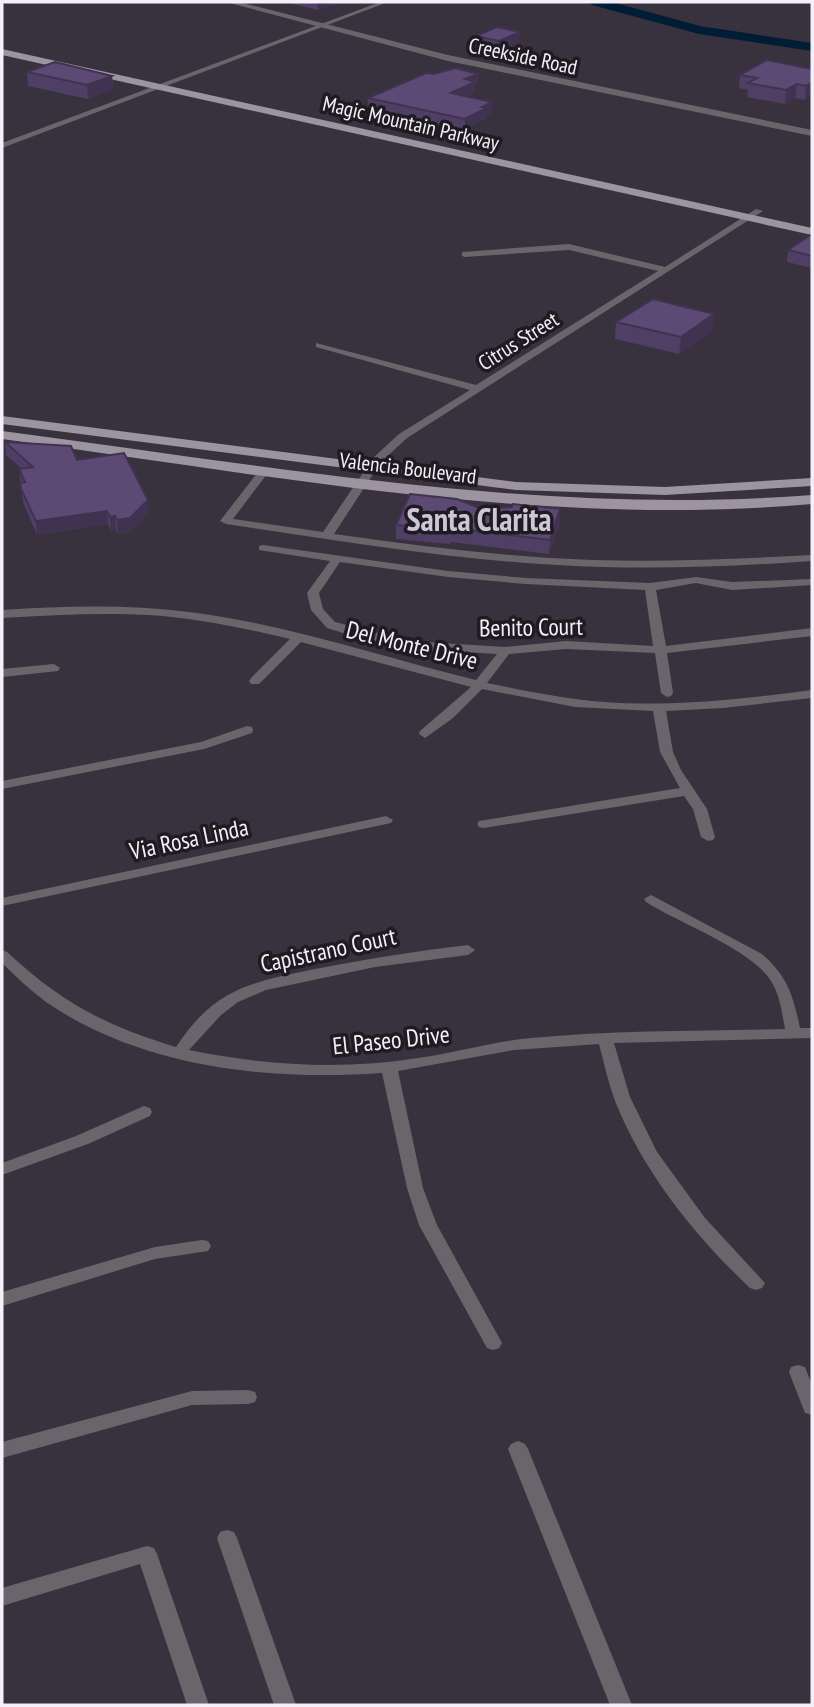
<svg xmlns="http://www.w3.org/2000/svg" width="814" height="1707" viewBox="0 0 814 1707" font-family="'PT Sans Narrow',sans-serif">
	<style>
		.lines { fill: none; stroke-linecap: round; stroke-linejoin: round }
		.river { fill: #001d35; fill-rule: evenodd }
		.minor { fill: #6a656b; fill-rule: evenodd }
		.tertiary { fill: #6a656b; fill-rule: evenodd }
		.primary { fill: #9d94a1; fill-rule: evenodd }
		.wall { fill: #4f3f64 }
		.shaded-wall { fill: #403351 }
		.building { fill: #5c4974; stroke: #403351; stroke-width: 2 }
		.labels { text-anchor: middle; dominant-baseline: central; stroke-width: 7; stroke-linejoin: round; paint-order: stroke }
		.far-street-label { font-size: 21px; fill: #f4f0f9; stroke: #1e1b21 }
		.street-label { font-size: 24px; fill: #f4f0f9; stroke: #1e1b21 }
		.far-town-label { font-size: 32px; font-weight: bold; fill: #cdc6d7; stroke: #1e1b21 }
	</style>
	<rect width="100%" height="100%" fill="#38323f"/>
	<g class="lines">
		<path class="river" d="M590,2H612L700,26L812,43V51L699,34L592,5Z"/>
		<g class="minor">
			<path d="M380,2H388L2,148V143Z"/>
			<path d="M756,209L763,211L407,438L381,462L334,534C420,546 506,557 593,560C666,562 739,559 812,555V561C728,567 642,570 558,565C446,559 336,540 226,524L220,521L261,468L265,467L270,470L233,519L323,532L373,458L399,434L470,390L316,347V343L476,385L658,271L569,250L465,257L462,256V252L569,244L665,267Z"/>
			<path d="M263,545L448,571L526,578L650,583L696,577L732,582L812,579V585L732,590L696,583L656,590L666,646L812,628V636L667,653L673,693L671,696L667,697L661,693L655,653L566,649L509,654L487,683C526,691 564,699 604,702C673,707 743,699 812,690V698L723,708L666,711L673,752L681,770L707,809L715,837L713,840L708,841L701,837L693,809L684,796L484,828L479,827L477,824L479,821L680,788L660,752L653,711L575,707L482,689L453,718L425,738L419,734L420,731L471,687L301,642L259,684H251L249,681L251,678L290,639C248,629 206,620 163,616C109,612 56,615 2,618V610C64,606 127,604 189,612C287,624 381,657 476,680L497,654L409,649L359,638L327,628L311,610L307,593L330,561L259,550V546ZM340,562L448,577L526,584L645,590L653,646L566,641L505,647L409,641L335,622L323,609L319,593Z"/>
			<path d="M54,664L60,668L58,671L2,677V669Z"/>
			<path d="M247,726L252,727L253,730L252,733L204,749L2,789V781L201,742Z"/>
			<path d="M386,816L393,820L391,823L2,906V898Z"/>
			<path d="M651,895L762,954C788,977 793,995 800,1028H812V1038L614,1043L630,1097L657,1152L705,1218L765,1283L762,1288L756,1290L750,1288C694,1235 644,1173 615,1101C608,1082 604,1063 599,1044L514,1050L398,1071L423,1188L437,1225L502,1343L499,1348L493,1350L487,1348L419,1225L407,1188L382,1073C270,1081 142,1068 46,1002C30,990 16,977 2,963V950L7,952C62,1003 104,1025 176,1047C190,1026 206,1007 228,995C253,981 282,976 310,970C362,960 415,951 468,945L475,950L468,955L375,967L266,990L238,1002L221,1015L189,1050C262,1065 338,1070 411,1059C451,1054 490,1042 531,1038C615,1030 700,1031 785,1029C782,1013 780,995 771,981C750,948 680,924 646,902L644,899Z"/>
			<path d="M144,1106L150,1108L152,1112L150,1116L88,1144L2,1175V1163L76,1136Z"/>
			<path d="M202,1240L208,1241L211,1246L208,1251L155,1259L2,1306V1292L155,1247Z"/>
			<path d="M798,1365L805,1367L812,1385V1415L805,1413L789,1372L791,1367Z"/>
			<path d="M248,1390L255,1392L257,1397L255,1402L248,1404L192,1405L2,1458V1442L192,1391Z"/>
			<path d="M518,1441L525,1444L528,1449L632,1705H610L508,1449L511,1444Z"/>
			<path d="M227,1530L234,1532L237,1538L296,1705H274L217,1538L220,1532Z"/>
			<path d="M147,1546L154,1548L157,1554L209,1705H187L140,1564L2,1606V1588Z"/>
		</g>
		<path class="tertiary" d="M226,2H239L448,55L812,130V136L448,61Z"/>
		<g class="primary">
			<path d="M2,49L812,228V235L2,55Z"/>
			<path d="M2,416L516,482L665,487L812,478V486L665,495L516,490L2,424Z"/>
			<path d="M2,431C270,466 540,516 812,495V504C541,528 270,475 2,439Z"/>
		</g>
	</g>
	<g class="wall">
		<path d="M284,2H341L318,10Z"/>
		<path d="M476,36L519,42L499,51L476,46Z"/>
		<path d="M812,69L805,100L795,98L785,104L747,97L748,90L739,88L740,75Z"/>
		<path d="M27,72L112,76L113,89L88,99L28,86Z"/>
		<path d="M434,74H478V84L475,85V92L465,97L492,102V113L487,115V118L465,129L368,109V98Z"/>
		<path d="M812,234V268L787,262L788,250Z"/>
		<path d="M616,322L713,331L679,354L615,339Z"/>
		<path d="M5,442L77,460L149,513L131,532L118,534L116,530L111,531L108,524L37,535L23,502L19,469L21,468L6,455Z"/>
		<path d="M482,509H560V523L549,554L451,542L450,544L396,539V525Z"/>
	</g>
	<g class="shaded-wall">
		<path d="M317,2H341L318,10Z"/>
		<path d="M520,32L519,42L499,51V41Z"/>
		<path d="M478,74V84L475,85V92L451,104V93L465,79Z"/>
		<path d="M112,76L113,89L88,99L87,85Z"/>
		<path d="M812,83V95L805,100L806,86Z"/>
		<path d="M797,84L795,98L785,104L786,90Z"/>
		<path d="M492,102V113L487,115V118L465,129V119L482,107Z"/>
		<path d="M714,314L713,331L679,354L681,337Z"/>
		<path d="M148,500L149,513L131,532L118,534L117,520Z"/>
		<path d="M560,509V523L549,554L550,540Z"/>
		<path d="M107,511L108,524L37,535L36,521Z"/>
		<path d="M115,516L116,530L111,531L110,517Z"/>
	</g>
	<g class="building">
		<path d="M497,27L520,32L499,41L476,36Z"/>
		<path d="M767,60L812,69V83L806,86L797,84L786,90L748,83L757,78L740,75Z"/>
		<path d="M55,62L112,76L87,85L27,72Z"/>
		<path d="M455,68L478,74L465,79L475,82L451,93L492,102L482,107L487,108L465,119L368,98L426,73L434,74Z"/>
		<path d="M812,234V256L788,250Z"/>
		<path d="M653,299L714,314L681,337L616,322Z"/>
		<path d="M5,442L71,446L77,460L124,453L148,500L130,518L117,520L115,516L110,517L107,511L36,521L21,489L20,483L25,482L19,469L33,467Z"/>
		<path d="M410,494L457,499L482,509L512,507L513,504L560,509L550,540L452,528L451,530L396,525Z"/>
	</g>
	<g class="labels">
		<g class="far-street-label">
			<text transform="translate(523 56) rotate(12)">Creekside Road</text>
			<text transform="translate(411 123) rotate(13)">Magic Mountain Parkway</text>
			<text transform="translate(518 341) rotate(-32)">Citrus Street</text>
			<text transform="translate(408 468) rotate(7)">Valencia Boulevard</text>
		</g>
		<g class="street-label">
			<text transform="translate(531 627) rotate(-1)">Benito Court</text>
			<text transform="translate(412 645) rotate(14)">Del Monte Drive</text>
			<text transform="translate(189 839) rotate(-12)">Via Rosa Linda</text>
			<text transform="translate(328 950) rotate(-12)">Capistrano Court</text>
			<text transform="translate(391 1040) rotate(-6)">El Paseo Drive</text>
		</g>
		<g class="far-town-label">
			<text x="479" y="519">Santa Clarita</text>
		</g>
	</g>
	<rect width="814" height="1707" fill="none" stroke="#f4f0f9" stroke-width="7"/>
</svg>
